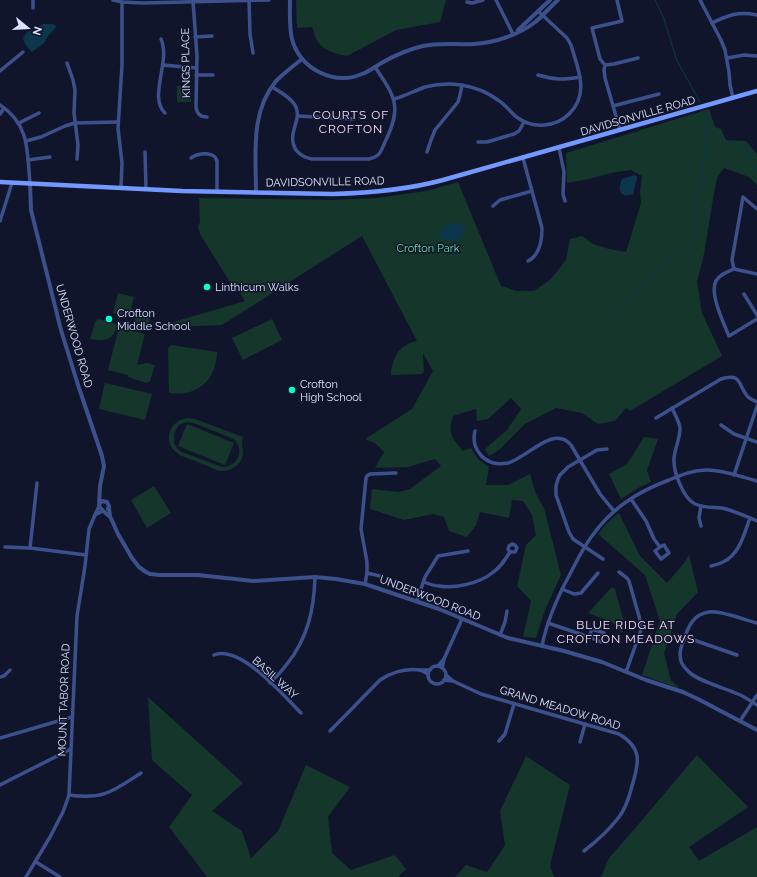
<svg xmlns="http://www.w3.org/2000/svg" width="757" height="877" viewBox="0 0 757 877" font-family="Raleway,sans-serif">
	<style>
		.green { fill: #14362b; fill-rule: evenodd }
		.water { fill: #0b364c }
		.lines { fill: none; stroke-linecap: round; stroke-linejoin: round }
		.stream { stroke: #0b364c; stroke-width: 1 }
		.minor { stroke: #3c508b; stroke-width: 3.5 }
		.tertiary { stroke: #3c508b; stroke-width: 4 }
		.secondary { stroke: #7399ff; stroke-width: 4.5 }
		.poi-dot { fill: #08ffcf; stroke: #11152c; stroke-width: 1.5 }
		.labels { text-anchor: middle; dominant-baseline: central; stroke-width: 3; stroke-linejoin: round; paint-order: stroke }
		.street-label { font-size: 11px; fill: #dce3ff; stroke: #11152c }
		.park-label { font-size: 11px; fill: #65e29e; stroke: #11152c }
		.poi-label { font-size: 11px; fill: #dce3ff; stroke: #11152c; text-anchor: start }
		.neighbourhood-label { font-size: 12px; letter-spacing: 1px; fill: #ffdefd; stroke: #11152c }
	</style>
	<rect width="100%" height="100%" fill="#11152c"/>
	<g class="green">
		<path d="M296,0H446L440,22L396,30L347,56C337,54 324,51 318,42C315,38 314,31 312,27L297,28Z"/>
		<rect x="177" y="86" width="14" height="16"/>
		<path d="M709,109L715,127L721,129L726,140L746,141L757,154V185L749,177L724,168L717,178L713,199L704,254L697,282L702,313L722,356L630,411L626,408L615,421L598,424L582,413L556,408L525,424L499,450L489,456L485,449L507,430L521,409L511,398L488,419L477,421L476,409L453,416C447,433 452,438 463,451L471,448L478,459L489,467L486,485H508L530,474L535,492L544,508L561,575L545,610L536,638L523,637L531,601L517,586L526,545L536,535L532,515L523,501L512,500L509,518L480,512L476,525L467,537L449,531L444,517L433,514L404,520L370,509L372,489L398,492L410,489L441,466L435,459L408,467L375,468L384,452L375,443L365,439L412,409L433,371L423,353L424,372L422,374L391,375C392,357 399,345 417,341L362,236L222,325L153,328L245,301L235,284L230,282L200,234L198,227L200,222L199,198L333,200L377,198L426,191L458,182L501,286L517,291H534L551,279L566,260L570,239L582,236L593,244L609,249L626,252L641,203L640,191L642,176L631,170L611,173L589,179L567,183L566,153Z"/>
		<path d="M118,293L134,297L129,317L113,313Z"/>
		<path d="M137,310L151,314L147,331L133,327Z"/>
		<path d="M98,319L118,324C114,340 105,342 90,339L95,322Z"/>
		<path d="M272,319L282,340L243,360L232,338Z"/>
		<path d="M119,327L145,334L137,365L147,363L155,365L150,381L147,383L128,377V375L108,370Z"/>
		<path d="M171,345L217,352C216,380 198,397 169,393L168,348Z"/>
		<path d="M105,383L152,394L145,420L99,409Z"/>
		<path d="M188,418L195,419L243,437C240,444 245,451 242,458C239,466 231,471 222,471C217,471 212,468 208,466C199,463 190,459 182,456C161,446 167,420 188,418ZM186,422L194,423L234,439C245,450 238,467 222,467L182,452L177,448L174,443V433L179,425Z"/>
		<path d="M187,424L234,443L225,465L178,446Z"/>
		<path d="M644,437L658,439L647,470L651,482L638,488L621,499L609,474L627,464Z"/>
		<path d="M154,486L171,513L147,528L131,500Z"/>
		<path d="M619,513L640,556L667,583L685,562L689,555L698,592L677,614L664,653L671,681L679,687L678,688L642,675L660,621L645,575L598,534L607,523Z"/>
		<path d="M612,587L615,589L625,626L622,633L613,623L588,613Z"/>
		<path d="M148,697L243,783L212,811L242,831L251,858L278,831L306,765L350,787L328,817L332,853L351,870L395,855L406,869L398,877H207L169,827L192,795L152,760Z"/>
		<path d="M697,755L748,807L689,847L699,861L757,827V877H601L609,858L637,826Z"/>
		<path d="M526,756L570,785L550,866L554,877H455L466,865L487,872L505,845L500,811Z"/>
	</g>
	<g class="water">
		<path d="M43,24H53L56,26V27L48,36L44,43L32,52C28,49 24,43 23,38L27,32L37,28Z"/>
		<path d="M635,175L637,177V178L633,194C620,199 617,190 622,179Z"/>
		<path d="M453,223C459,223 463,224 465,230C462,240 452,243 442,240L439,235C440,228 447,225 453,223Z"/>
	</g>
	<g class="lines">
		<g class="stream">
			<path d="M655,0L664,19L677,61L700,102"/>
			<path d="M708,129C710,134 715,134 720,133L723,141L726,144C735,142 735,143 740,149L747,151L749,155L750,160L757,169"/>
			<path d="M616,312L640,291L660,269L679,255L690,245L694,234L697,219V199L701,178L704,172V156L707,150L706,144L704,137L708,126L704,112"/>
		</g>
		<g class="minor">
			<path d="M113,0L122,2L142,3L269,0"/>
			<path d="M249,0L250,34L253,53"/>
			<path d="M496,0L513,34"/>
			<path d="M617,0L622,21L592,28L600,59L605,65L604,70L605,78L620,130"/>
			<path d="M700,0L721,40L725,50L729,72L730,85L733,98"/>
			<path d="M193,1L197,56L196,107C197,114 200,117 207,117"/>
			<path d="M467,2L472,3L483,0"/>
			<path d="M33,8V0"/>
			<path d="M712,23C728,15 739,11 757,15"/>
			<path d="M195,37L212,36"/>
			<path d="M161,39C171,61 148,97 165,113"/>
			<path d="M727,58L744,55L757,56"/>
			<path d="M67,63L73,80L75,90L74,113L78,145L77,159"/>
			<path d="M163,65L196,68"/>
			<path d="M605,65L614,64L638,58"/>
			<path d="M0,71L23,52"/>
			<path d="M196,75H213"/>
			<path d="M538,75C556,80 563,80 580,77"/>
			<path d="M272,87C280,92 292,98 296,107C302,121 286,134 296,150C300,155 306,158 312,159H369C380,157 381,151 385,142C402,107 396,98 375,67"/>
			<path d="M394,99C405,96 414,91 425,87C437,84 449,83 461,85C475,87 487,92 498,100C506,105 511,113 518,118C533,129 556,127 569,114C590,94 578,69 571,45L567,38L538,11"/>
			<path d="M0,105C30,125 27,151 30,183"/>
			<path d="M613,106L659,94"/>
			<path d="M0,114L4,108"/>
			<path d="M298,116L354,119"/>
			<path d="M19,123L39,113"/>
			<path d="M26,141L41,137L65,126L75,123L118,122"/>
			<path d="M478,142H487L514,134L519,131L524,122"/>
			<path d="M559,148L564,172L563,194L565,201"/>
			<path d="M145,152L146,189"/>
			<path d="M427,152L431,140L435,130L458,102L460,95L462,85"/>
			<path d="M191,158C198,153 209,152 215,157L217,161V191"/>
			<path d="M523,158L542,228C542,241 540,255 528,261"/>
			<path d="M28,160L50,157"/>
			<path d="M121,188L122,163L118,128L122,65V2"/>
			<path d="M493,206L500,200L532,191"/>
			<path d="M0,221L12,183"/>
			<path d="M734,269C727,272 719,275 716,281C709,293 724,324 729,336L757,319"/>
			<path d="M734,269L732,260L743,197L757,209"/>
			<path d="M734,269L757,274"/>
			<path d="M744,294L757,315"/>
			<path d="M672,408C675,415 679,421 680,428C680,439 675,448 674,458C673,471 683,498 695,504C704,508 713,507 722,508C734,511 746,516 757,521"/>
			<path d="M656,418L721,379C742,372 738,386 748,397C750,399 754,400 757,402"/>
			<path d="M721,425L734,434L757,442"/>
			<path d="M475,431C473,439 474,447 480,454C483,459 488,461 493,463C498,464 503,464 508,463C527,458 554,424 571,445L600,494L614,511"/>
			<path d="M734,475L757,406"/>
			<path d="M631,499L646,521L654,539L660,547L655,551L661,559L669,553L664,545L660,547"/>
			<path d="M99,506L95,515L103,511"/>
			<path d="M701,526L699,518L701,506"/>
			<path d="M5,547L30,548L86,555"/>
			<path d="M30,548L37,483"/>
			<path d="M603,559L573,539L569,532L556,495V486L558,479L560,475L568,467L597,450L607,449"/>
			<path d="M711,566C715,565 719,564 723,562C740,554 744,534 750,518"/>
			<path d="M619,572L627,578L629,581L642,627L626,672"/>
			<path d="M367,573L380,576"/>
			<path d="M424,582C429,584 434,586 439,586C454,589 480,583 492,573C500,568 505,560 510,552H515L517,548L515,545L512,544L509,546L508,549L510,552"/>
			<path d="M365,584L367,573V562L361,529L366,478L367,476L370,474L396,473"/>
			<path d="M562,589L574,594L581,593L598,573"/>
			<path d="M417,601L425,577L438,556L468,551"/>
			<path d="M548,623L589,637L592,629L604,633L601,642L589,637"/>
			<path d="M757,623C745,620 720,610 709,612C694,614 688,626 684,640C681,646 679,654 681,661C682,665 685,668 688,671C697,681 725,688 738,694C745,697 751,701 757,705"/>
			<path d="M500,635L505,622L507,611"/>
			<path d="M685,637L737,655"/>
			<path d="M542,646C547,621 557,598 569,576C576,562 583,548 592,536C612,508 637,492 669,480C681,475 693,470 707,470C724,470 741,477 757,481"/>
			<path d="M214,655C240,644 284,696 301,713"/>
			<path d="M444,659L462,619"/>
			<path d="M438,666L444,659L442,668"/>
			<circle cx="437" cy="675" r="9"/>
			<path d="M428,674L420,670H430"/>
			<path d="M0,677L4,676L10,670"/>
			<path d="M444,680L453,681L446,675"/>
			<path d="M453,681L481,694L619,734C643,748 639,763 632,786C629,798 626,808 619,817C609,830 597,841 584,851"/>
			<path d="M270,683C276,677 282,671 287,664C308,638 314,609 315,577"/>
			<path d="M740,721L757,695"/>
			<path d="M330,731L380,680C392,672 405,668 420,670"/>
			<path d="M0,738L72,717"/>
			<path d="M499,741L505,734L514,704"/>
			<path d="M580,742L585,724"/>
			<path d="M0,785L71,749"/>
			<path d="M69,795C104,800 113,791 141,773"/>
			<path d="M36,862L60,877"/>
			<path d="M26,877L50,837L63,812L69,795L77,616L85,566L89,529L95,515"/>
		</g>
		<g class="tertiary">
			<path d="M290,0C290,13 289,27 292,39C300,69 334,86 362,74C370,71 376,66 383,62C396,55 409,49 423,46C440,42 457,45 474,44C494,43 518,35 534,23C543,16 550,7 558,0"/>
			<path d="M518,30L550,0"/>
			<path d="M30,183L31,210L61,330L78,385L102,456L104,466L100,486L99,506C101,510 106,513 109,516"/>
			<path d="M256,192C256,155 250,112 276,81C284,73 293,66 302,59"/>
			<path d="M100,503L102,501L107,502L109,506L108,509"/>
			<path d="M109,508L110,516L118,534L132,558L139,567L146,572L150,574L159,575H198L235,579L253,581L315,577L336,579L365,584L439,609L508,638L564,651L602,662L646,680L683,692L698,699L757,730"/>
		</g>
		<path class="secondary" d="M0,182L182,191L333,194C372,193 406,190 443,180L757,91"/>
	</g>
	<g class="poi-dot">
		<circle cx="207" cy="287" r="4"/>
		<circle cx="109" cy="319" r="4"/>
		<circle cx="292" cy="390" r="4"/>
	</g>
	<g class="labels">
		<g class="street-label">
			<text transform="translate(186 63) rotate(-91)">KINGS PLACE</text>
			<text transform="translate(638 116) rotate(-16)">DAVIDSONVILLE ROAD</text>
			<text transform="translate(325 182) rotate(-1)">DAVIDSONVILLE ROAD</text>
			<text transform="translate(74 336) rotate(74)">UNDERWOOD ROAD</text>
			<text transform="translate(430 598) rotate(21)">UNDERWOOD ROAD</text>
			<text transform="translate(275 678) rotate(42)">BASIL WAY</text>
			<text transform="translate(64 700) rotate(-88)">MOUNT TABOR ROAD</text>
			<text transform="translate(560 708) rotate(17)">GRAND MEADOW ROAD</text>
		</g>
		<g class="park-label">
			<text x="428" y="248">Crofton Park</text>
		</g>
		<g class="poi-label">
			<text x="215" y="287">Linthicum Walks</text>
			<text x="117" y="313">Crofton<tspan x="117" dy="13">Middle School</tspan></text>
			<text x="300" y="384">Crofton<tspan x="300" dy="13">High School</tspan></text>
		</g>
		<g class="neighbourhood-label">
			<text x="351" y="115">COURTS OF<tspan x="351" dy="14">CROFTON</tspan></text>
			<text x="626" y="625">BLUE RIDGE AT<tspan x="626" dy="14">CROFTON MEADOWS</tspan></text>
		</g>
	</g>
	<g transform="translate(28 28) rotate(108)" stroke="#11152c" stroke-width="3" paint-order="stroke">
	<path d="M0-3L7 15L0 10L-7 15Z" fill="#dce3ff"/>
	<text y="-6" font-size="11" font-weight="bold" text-anchor="middle" fill="#dce3ff">N</text>
	</g>
</svg>
